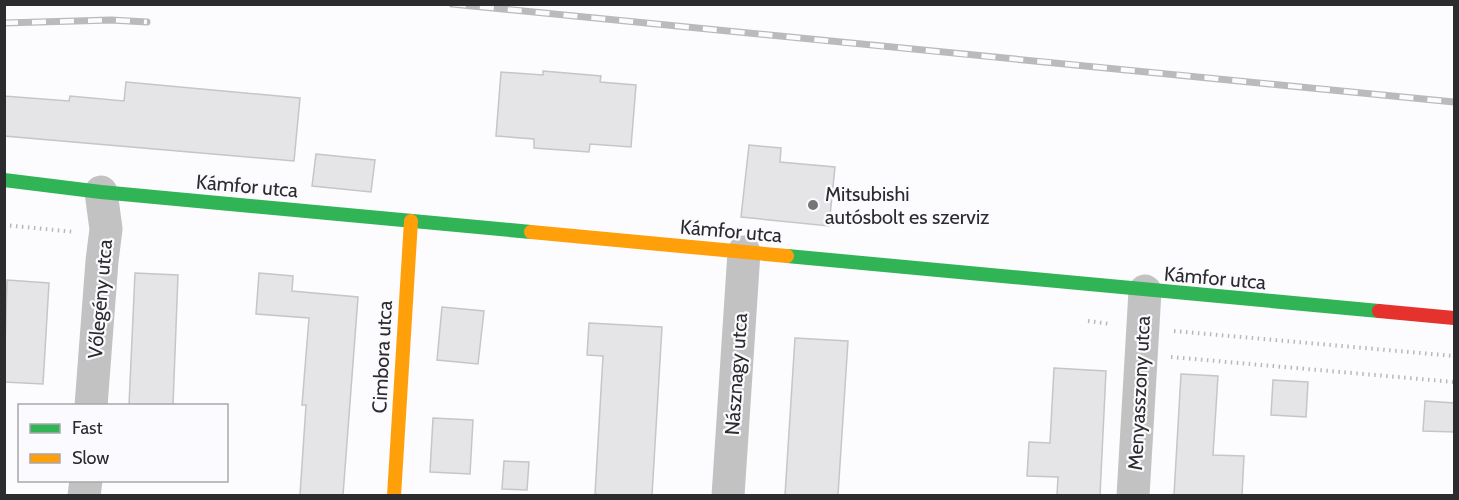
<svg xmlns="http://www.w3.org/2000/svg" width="1459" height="500" viewBox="0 0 1459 500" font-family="Cabin,sans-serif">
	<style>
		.building { fill: #e5e4e7; stroke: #c6c5c7; stroke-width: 1.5 }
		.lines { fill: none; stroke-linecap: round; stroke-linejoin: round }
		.path { stroke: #b8b8b8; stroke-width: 4; stroke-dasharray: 1.5 4.5; stroke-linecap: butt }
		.street { stroke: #c2c2c2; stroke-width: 33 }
		.fast { stroke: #30b455; stroke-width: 14 }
		.slow { stroke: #ff9f0a; stroke-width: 14 }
		.jam { stroke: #e5322d; stroke-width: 14 }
		.rail-casing { stroke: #bababb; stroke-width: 7 }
		.rail { stroke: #fbfaff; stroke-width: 4.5; stroke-dasharray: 14; stroke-linecap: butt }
		.poi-dot { fill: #757477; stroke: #fbfaff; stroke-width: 2 }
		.labels { text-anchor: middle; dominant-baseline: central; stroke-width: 4.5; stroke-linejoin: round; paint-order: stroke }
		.street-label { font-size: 20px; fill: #2c2c2e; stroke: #fbfaff }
		.poi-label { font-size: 20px; fill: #2c2c2e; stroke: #fbfaff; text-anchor: start }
	</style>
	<rect width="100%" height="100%" fill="#fcfbfe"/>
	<g class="building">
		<path d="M543,71L601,76L600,82L636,85L631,147L590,144L589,152L534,148V139L496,136L501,72L543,75Z"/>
		<path d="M126,82L300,98L294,161L4,136V96L69,101L70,96L124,101Z"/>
		<path d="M749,145L781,148L780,162L835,167L829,226L741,217Z"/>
		<path d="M316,154L375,160L371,192L312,186Z"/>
		<path d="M135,273L178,275L173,405H129Z"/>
		<path d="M259,273L293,276L292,291L358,297L343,495H300L306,405H302L309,318L256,314Z"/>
		<path d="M7,280L49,283L43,384L4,382Z"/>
		<path d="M442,307L484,311L478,364L437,360Z"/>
		<path d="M589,323L662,327L652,495H602L595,494L603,356L587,355Z"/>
		<path d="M795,338L848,341L838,495H785Z"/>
		<path d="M1054,368L1106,371L1100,495H1057L1058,477L1027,476L1029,442L1050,443Z"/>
		<path d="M1181,374L1218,376L1213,455L1244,456L1242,495H1174Z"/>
		<path d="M1273,380L1308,382L1306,417L1271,415Z"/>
		<path d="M1425,401L1455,403V432L1423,431Z"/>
		<path d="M433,418L473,420L470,474L430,472Z"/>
		<path d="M504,461L529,462L527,490L502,489Z"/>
	</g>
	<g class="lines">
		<g class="path">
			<path d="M4,225L75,232"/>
			<path d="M1088,321L1110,324"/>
			<path d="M1174,331L1454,356"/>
			<path d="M1171,357L1454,382"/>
		</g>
		<g class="street">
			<path d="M91,406L102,261L106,229L101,192"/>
			<path d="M84,496L86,480"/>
			<path d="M728,496L744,252"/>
			<path d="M1133,496L1145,291"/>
		</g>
		<g class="fast">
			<path d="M4,180L101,192L531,232"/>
			<path d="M787,256L1379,311"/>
		</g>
		<g class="slow">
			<path d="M531,232L787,256"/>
			<path d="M394,496L411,221"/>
		</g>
		<path class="jam" d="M1379,311L1454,318"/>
		<g class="rail-casing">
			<g id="rail">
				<path d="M452,4L1454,102"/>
				<path d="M4,23L111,20L147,22"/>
			</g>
		</g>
		<use href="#rail" class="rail"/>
	</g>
	<circle class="poi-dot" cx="813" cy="205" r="6"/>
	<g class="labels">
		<g class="street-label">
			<text transform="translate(247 186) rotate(5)">Kámfor utca</text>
			<text transform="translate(731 231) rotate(5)">Kámfor utca</text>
			<text transform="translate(1215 278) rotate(5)">Kámfor utca</text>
			<text transform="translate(100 299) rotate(-85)">Vőlegény utca</text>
			<text transform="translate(382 357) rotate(-87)">Cimbora utca</text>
			<text transform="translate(736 374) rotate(-86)">Násznagy utca</text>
			<text transform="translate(1139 393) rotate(-87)">Menyasszony utca</text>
		</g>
		<g class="poi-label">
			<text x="825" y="194">Mitsubishi<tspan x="825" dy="23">autósbolt es szerviz</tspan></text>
		</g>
	</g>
	<rect width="1459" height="500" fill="none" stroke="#2c2c2e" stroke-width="12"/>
	<rect x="18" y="404" width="210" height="78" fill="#fbfaff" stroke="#a8a8ab" stroke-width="1.5"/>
	<rect x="30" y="424" width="30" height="9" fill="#30b455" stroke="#a8a8ab" stroke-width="1.5"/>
	<text x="72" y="434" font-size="18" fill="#2c2c2e">Fast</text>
	<rect x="30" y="454" width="30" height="9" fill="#ff9f0a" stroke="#a8a8ab" stroke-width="1.5"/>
	<text x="72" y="464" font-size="18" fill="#2c2c2e">Slow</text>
</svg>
